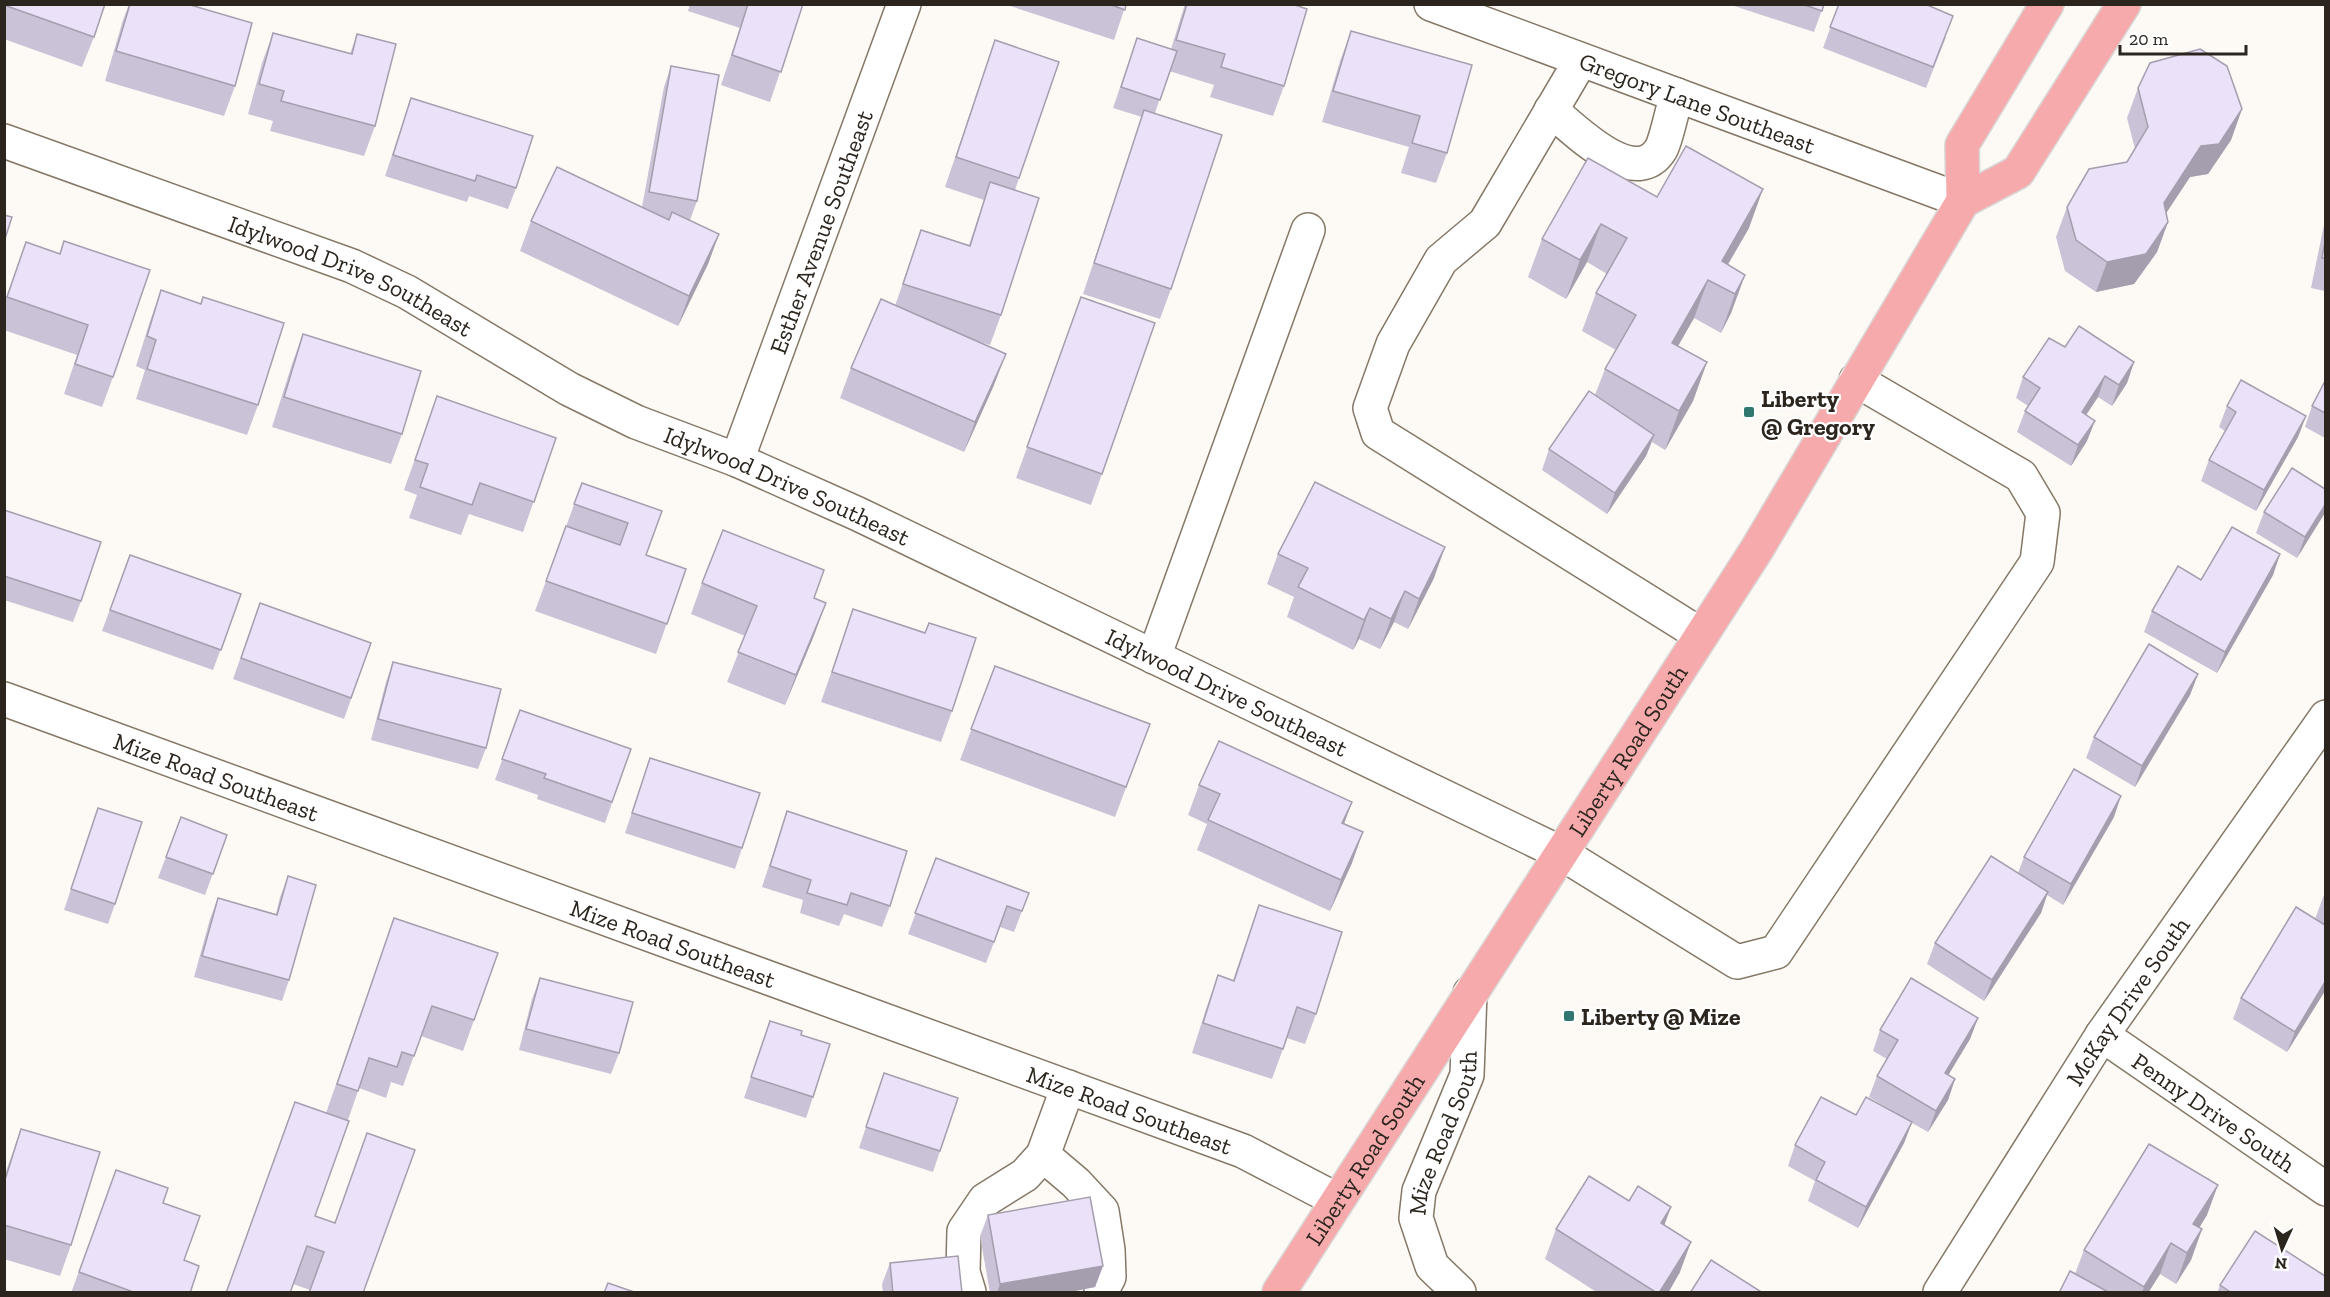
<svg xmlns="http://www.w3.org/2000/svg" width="2330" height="1297" viewBox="0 0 2330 1297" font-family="'Zilla Slab',serif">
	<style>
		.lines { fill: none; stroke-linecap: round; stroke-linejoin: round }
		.minor-casing { stroke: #857866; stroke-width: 36 }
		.major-casing { stroke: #d9d8d6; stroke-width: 36 }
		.minor { stroke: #fff; stroke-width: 33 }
		.major { stroke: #f7aaac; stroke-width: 33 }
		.wall { fill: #cac2d6 }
		.shaded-wall { fill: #a49eae }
		.building { fill: #ebe2f9; stroke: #a49eae; stroke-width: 1.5 }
		.poi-dot { fill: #30776f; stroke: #fff; stroke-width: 2 }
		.labels { text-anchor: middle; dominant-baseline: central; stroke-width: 4.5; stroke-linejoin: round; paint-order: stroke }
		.street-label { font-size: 24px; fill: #2b251e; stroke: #fff }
		.poi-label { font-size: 24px; font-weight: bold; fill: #2b251e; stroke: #fff; text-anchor: start }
	</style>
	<rect width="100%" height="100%" fill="#fdfaf6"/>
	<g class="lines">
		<g class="minor-casing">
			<g id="minor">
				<path id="s1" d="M1431,4L1963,201"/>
				<path d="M1581,60L1485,223L1441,260L1393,344L1370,408L1378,433L1701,635"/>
				<path d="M1551,110C1573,128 1635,192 1661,149C1667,138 1672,109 1677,95"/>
				<path id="s2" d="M4,141L352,266L407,292L569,389L636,422L737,460L858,514L1561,853L1737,962L1776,952L2037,562L2043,513L2021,476L1856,380"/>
				<path id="s3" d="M737,460L904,4"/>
				<path d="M1154,657L1308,230"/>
				<path id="s4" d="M4,699L1243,1151L1337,1200"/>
				<path id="s5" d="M2102,1035L2326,1189"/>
				<path d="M1043,1155L1076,1183L1102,1211L1108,1250L1109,1277L1101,1292"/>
				<path d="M969,1292L963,1272L964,1231L985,1200L1025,1175L1043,1155L1068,1087"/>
				<path id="s6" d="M1459,1292L1432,1266L1416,1218L1419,1191L1467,1075L1470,993"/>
				<path id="s7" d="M1940,1292L2102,1035L2326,717"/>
			</g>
		</g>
		<g class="major-casing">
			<g id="major">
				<path d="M1963,201L1962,145L2047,4"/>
				<path id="s8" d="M1279,1292L1757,549L1963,201L2018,172L2124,4"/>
			</g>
		</g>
		<use href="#minor" class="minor"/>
		<use href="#major" class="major"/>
	</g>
	<g class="wall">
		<path d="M4,4L94,37L82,67L4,39Z"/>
		<path d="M129,4H187L235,86L224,116L105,81L123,20Z"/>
		<path d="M690,4H803L770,102L721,85L740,28L688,11Z"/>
		<path d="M1004,4H1126L1114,40Z"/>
		<path d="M1185,4H1292L1284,86L1273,116L1210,97L1214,85L1169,71L1155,113L1171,289L1160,319L1083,294L1142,117L1113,108L1130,58L1137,38L1171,49Z"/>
		<path d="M1728,4H1824L1814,32Z"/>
		<path d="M1839,4L1946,37L1926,88L1823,48Z"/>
		<path d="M1351,31L1472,65L1447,153L1436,183L1401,173L1409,147L1322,122L1340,61Z"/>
		<path d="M273,33L350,54L357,34L375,126L364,156L270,131L273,121L248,114L262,63Z"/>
		<path d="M995,40L1059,62L1015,190L1001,315L990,345L970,339L994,385L964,452L840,398L851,368L895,306L921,230L969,245L984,200L945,187Z"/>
		<path d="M671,66L697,201L690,220L719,234L708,264L678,326L520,251L531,221L642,207L664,87Z"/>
		<path d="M2138,88L2242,109L2231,140L2208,174L2190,177L2166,213L2168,222L2157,252L2134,284L2096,292L2065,271L2056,237L2067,207L2127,162L2135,149L2127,118Z"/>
		<path d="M411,98L516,188L508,209L469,196L467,202L385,176Z"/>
		<path d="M1657,197L1749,228L1728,265L1745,275L1731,313L1721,333L1694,318L1678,346L1707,362L1693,401L1665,450L1652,442L1646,456L1607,514L1542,470L1549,449L1595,395L1605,369L1616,350L1582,331L1596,293L1607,274L1587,262L1566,299L1528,277L1542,239Z"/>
		<path d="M2325,220V291L2311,288Z"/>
		<path d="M26,242L60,254L113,377L102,407L64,394L77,355L4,330V303Z"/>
		<path d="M161,290L200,304L203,297L258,405L247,435L136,399L145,370L136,366L150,321Z"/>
		<path d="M1081,297L1155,323L1091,505L1016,478Z"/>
		<path d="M303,334L402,434L391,464L272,427L292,364Z"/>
		<path d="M2065,347L2134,362L2127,383L2112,406L2098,397L2086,415L2087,441L2071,466L2017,432L2025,411L2028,406L2016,398L2023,377Z"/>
		<path d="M2325,381V438L2305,427L2312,406Z"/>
		<path d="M437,396L556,438L523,532L469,514L461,535L409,518L417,495L404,490Z"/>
		<path d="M2227,406L2306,416L2298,437L2256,511L2201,481L2209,460L2225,431L2219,427Z"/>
		<path d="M582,483L662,511L646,555L686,569L656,654L535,611Z"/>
		<path d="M2325,489L2297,558L2256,533L2264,512Z"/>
		<path d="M4,510L81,601L73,622L4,600Z"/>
		<path d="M1278,554L1434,578L1408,629L1394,622L1380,649L1359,639L1353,650L1287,617L1294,597L1267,584Z"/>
		<path d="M2280,554L2273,575L2217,673L2144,632L2152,611L2201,580Z"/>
		<path d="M130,555L241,594L213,670L102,631Z"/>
		<path d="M702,583L814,598L815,633L785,705L727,682L745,636L691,614Z"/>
		<path d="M260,603L371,643L344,719L233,679Z"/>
		<path d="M853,609L925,632L952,711L941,742L821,702Z"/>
		<path d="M393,662L486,748L478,769L371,740L386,682Z"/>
		<path d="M995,666L1150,724L1115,817L960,760Z"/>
		<path d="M2198,674L2190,695L2135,787L2086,758L2094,737Z"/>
		<path d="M520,710L631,749L605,823L537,799L538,795L495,780Z"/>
		<path d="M650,758L742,848L735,869L625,833Z"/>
		<path d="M1199,785L1352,802L1344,823L1352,863L1330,911L1197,850L1207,824L1188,815Z"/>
		<path d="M98,808L115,904L108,924L64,910Z"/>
		<path d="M787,811L890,906L882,927L844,914L839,926L800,913L803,900L762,887Z"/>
		<path d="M181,817L227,835L205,895L158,878Z"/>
		<path d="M2114,817L2063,905L2047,895L2041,913L1984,1001L1927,964L1935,943L2018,873L2024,857Z"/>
		<path d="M936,858L1029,893L1014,932L1000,927L986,963L908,934Z"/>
		<path d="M288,876L289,980L282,1001L194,977L210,919L218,898L276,914L280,897Z"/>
		<path d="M2325,892V991L2287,1052L2233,1019L2241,998L2315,919Z"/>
		<path d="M1259,905L1316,1014L1305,1044L1287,1038L1272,1079L1192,1053L1207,1006L1218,975L1233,980Z"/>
		<path d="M394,918L498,953L463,1051L421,1036L403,1086L391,1082L386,1098L359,1088L315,1216L335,1223L415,1150L310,1290L293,1284L326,1113Z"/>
		<path d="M540,978L619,1053L611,1074L519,1050L532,999Z"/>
		<path d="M1978,1018L1970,1039L1948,1075L1955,1079L1948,1100L1928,1132L1912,1123L1904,1143L1858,1228L1808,1201L1815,1181L1788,1166L1795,1145L1856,1115L1901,1116L1869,1097L1877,1076L1887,1059L1873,1051L1880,1030Z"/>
		<path d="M770,1021L801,1035L813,1097L806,1118L744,1098Z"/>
		<path d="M884,1073L940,1151L933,1172L859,1148Z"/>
		<path d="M21,1129L71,1245L60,1276L4,1259V1177Z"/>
		<path d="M116,1170L163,1203L184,1260L190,1293H71Z"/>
		<path d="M988,1215L1103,1266L1095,1287L1065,1293H990L980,1236Z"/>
		<path d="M2207,1215L2199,1228L2202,1229L2191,1260L2176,1284L2160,1274L2148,1293H2059L2075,1274L2084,1250Z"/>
		<path d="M1664,1225L1680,1272L1668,1293H1598L1545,1259L1556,1229Z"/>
		<path d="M890,1263L962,1293H883L882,1284Z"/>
		<path d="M2220,1285L2325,1293H2217Z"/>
	</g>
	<g class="shaded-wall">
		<path d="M2242,109L2231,140L2208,174L2190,177L2153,233L2164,203L2201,146Z"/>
		<path d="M1763,189L1749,228L1716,284L1722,261Z"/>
		<path d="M2168,222L2157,252L2134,284L2096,292L2107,262Z"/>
		<path d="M1601,224L1587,262L1566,299L1580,260Z"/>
		<path d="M719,234L708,264L678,326L689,296Z"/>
		<path d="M1745,275L1731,313L1721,333L1735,294Z"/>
		<path d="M1708,280L1694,318L1658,381L1672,343Z"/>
		<path d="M1006,354L994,385L964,452L975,422Z"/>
		<path d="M1707,362L1693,401L1665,450L1679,411Z"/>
		<path d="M2134,362L2127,383L2112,406L2119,385Z"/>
		<path d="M2105,376L2098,397L2074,433L2082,412Z"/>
		<path d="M2306,416L2298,437L2256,511L2264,490Z"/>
		<path d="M2095,421L2087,441L2071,466L2078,445Z"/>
		<path d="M1654,435L1646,456L1607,514L1615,493Z"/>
		<path d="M2325,505V513L2297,558L2305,537Z"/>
		<path d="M1445,547L1434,578L1408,629L1419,599Z"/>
		<path d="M2280,554L2273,575L2217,673L2225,652Z"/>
		<path d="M1405,591L1394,622L1380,649L1391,619Z"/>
		<path d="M826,603L815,633L785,705L796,675Z"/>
		<path d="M1370,608L1359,639L1353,650L1364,620Z"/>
		<path d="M2198,674L2190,695L2135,787L2142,766Z"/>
		<path d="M2121,796L2114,817L2063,905L2071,884Z"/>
		<path d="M1352,802L1341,832L1342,823Z"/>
		<path d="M1363,832L1352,863L1330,911L1341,880Z"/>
		<path d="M2048,892L2041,913L1984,1001L1992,980Z"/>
		<path d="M2325,982V991L2287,1052L2295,1032Z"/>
		<path d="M1978,1018L1970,1039L1937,1094L1945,1073Z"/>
		<path d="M1955,1079L1948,1100L1928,1132L1936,1111Z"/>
		<path d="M1912,1122L1904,1143L1858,1228L1866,1207Z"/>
		<path d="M2218,1185L2207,1215L2184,1252L2193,1224Z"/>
		<path d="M1671,1207L1660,1237L1661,1223Z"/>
		<path d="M2202,1229L2191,1260L2176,1284L2187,1253Z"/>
		<path d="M1691,1242L1680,1272L1668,1293H1659Z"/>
		<path d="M2171,1243L2160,1274L2148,1293H2142L2144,1287Z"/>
		<path d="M1103,1266L1095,1287L1065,1293H997L1000,1284Z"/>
	</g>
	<g class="building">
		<path d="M4,4H105L94,37L4,5Z"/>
		<path d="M130,4H187L252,23L235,86L116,51Z"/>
		<path d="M748,4H803L781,72L732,55Z"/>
		<path d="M1109,4H1126L1125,10Z"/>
		<path d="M1187,4H1292L1307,9L1284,86L1221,67L1225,54L1176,40Z"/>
		<path d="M1802,4H1824L1822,11Z"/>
		<path d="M1839,4H1925L1953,16L1933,67L1830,27Z"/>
		<path d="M1351,31L1472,65L1447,153L1412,143L1420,116L1333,91Z"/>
		<path d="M273,33L352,54L357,34L396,44L375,126L281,101L284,91L259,84Z"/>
		<path d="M1137,38L1177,51L1160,100L1121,87Z"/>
		<path d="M995,40L1059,62L1019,178L956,157Z"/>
		<path d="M2200,49L2227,66L2242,109L2219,144L2201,146L2164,203L2168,222L2146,254L2107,262L2076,240L2067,207L2089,169L2127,162L2148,127L2138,88L2150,63Z"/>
		<path d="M671,66L719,75L697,201L649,192Z"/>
		<path d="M411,98L533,136L516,188L477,175L475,181L393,155Z"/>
		<path d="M1144,110L1222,135L1171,289L1094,263Z"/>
		<path d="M1686,146L1763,189L1722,261L1745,275L1735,294L1708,280L1672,343L1707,362L1679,411L1605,369L1636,315L1596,293L1627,238L1601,224L1580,260L1542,239L1588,158L1657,197Z"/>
		<path d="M557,167L669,220L672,212L719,234L689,296L531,221Z"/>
		<path d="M990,182L1039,198L1001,315L903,284L921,230L970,246Z"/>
		<path d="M4,215L12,217L4,242Z"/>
		<path d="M64,241L150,270L113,377L75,364L88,325L7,297L26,242L60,254Z"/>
		<path d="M2325,242V258H2322Z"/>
		<path d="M161,290L201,304L203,297L284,323L258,405L147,369L156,340L147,336Z"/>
		<path d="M1081,297L1155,323L1102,474L1027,447Z"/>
		<path d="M881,299L1006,354L975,422L851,368Z"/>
		<path d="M2079,326L2134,362L2119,385L2105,376L2082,412L2095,421L2078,445L2025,411L2040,388L2023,377L2049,338L2065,347Z"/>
		<path d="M303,334L421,371L402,434L284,397Z"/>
		<path d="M2241,380L2306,416L2264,490L2209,460L2236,412L2227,406Z"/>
		<path d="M2325,381V413L2312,406Z"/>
		<path d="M1589,391L1654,435L1615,493L1549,449Z"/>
		<path d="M437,396L556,438L534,502L480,483L472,505L420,487L428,464L415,460Z"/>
		<path d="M2292,468L2325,489V505L2305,537L2264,512Z"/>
		<path d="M1315,482L1445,547L1419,599L1405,591L1391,619L1370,608L1364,620L1298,587L1308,568L1278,554Z"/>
		<path d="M582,483L662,511L646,555L686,569L667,624L546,581L566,526L620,545L628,523L574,504Z"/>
		<path d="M4,510L101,542L81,601L4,576Z"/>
		<path d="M2232,527L2280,554L2225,652L2152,611L2178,566L2201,580Z"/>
		<path d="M723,530L824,570L814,598L826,603L796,675L738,652L757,606L702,583Z"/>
		<path d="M130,555L241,594L221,650L110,610Z"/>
		<path d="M260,603L371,643L351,698L241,658Z"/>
		<path d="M853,609L925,633L929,623L976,638L952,711L832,672Z"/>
		<path d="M2149,644L2198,674L2142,766L2094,737Z"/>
		<path d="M393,662L501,689L486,748L378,719Z"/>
		<path d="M995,666L1150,724L1126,787L971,729Z"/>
		<path d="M520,710L631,749L612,802L544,778L546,774L502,759Z"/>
		<path d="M1219,741L1352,802L1342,823L1363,832L1341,880L1208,820L1220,794L1199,785Z"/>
		<path d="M650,758L760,793L742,848L632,813Z"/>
		<path d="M2074,769L2121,796L2071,884L2024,857Z"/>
		<path d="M98,808L142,822L115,904L71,889Z"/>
		<path d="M787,811L907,851L890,906L851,893L847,905L807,893L811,880L770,866Z"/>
		<path d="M181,817L227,835L213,874L166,857Z"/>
		<path d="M1991,856L2048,892L1992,980L1935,943Z"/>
		<path d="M936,858L1029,893L1022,911L1007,906L994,942L915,913Z"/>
		<path d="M288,876L316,885L289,980L202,956L218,898L277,915Z"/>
		<path d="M1259,905L1342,932L1316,1014L1297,1007L1283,1049L1203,1023L1218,975L1234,981Z"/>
		<path d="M2296,907L2325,925V982L2295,1032L2241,998Z"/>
		<path d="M394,918L498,953L474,1020L432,1006L414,1056L402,1052L397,1067L369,1058L358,1091L337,1084Z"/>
		<path d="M540,978L633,1002L619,1053L526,1029Z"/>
		<path d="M1911,978L1978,1018L1945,1073L1955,1079L1936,1111L1877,1076L1898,1040L1880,1030Z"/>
		<path d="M770,1021L802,1031L801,1035L830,1044L813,1097L751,1077Z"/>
		<path d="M884,1073L958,1098L940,1151L866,1127Z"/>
		<path d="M1821,1097L1856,1115L1866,1097L1912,1122L1866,1207L1816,1180L1825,1162L1795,1145Z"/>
		<path d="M295,1102L349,1121L315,1216L335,1223L367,1133L415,1150L363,1293H309L324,1252L307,1246L290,1293H226Z"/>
		<path d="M21,1129L100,1152L71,1245L4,1225V1183Z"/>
		<path d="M2149,1144L2218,1185L2193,1224L2202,1229L2187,1253L2171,1243L2144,1287L2084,1250Z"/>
		<path d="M116,1170L168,1188L163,1203L200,1216L184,1260L199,1266L190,1293H136L79,1272Z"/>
		<path d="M1589,1176L1629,1201L1638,1186L1671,1207L1661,1223L1691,1242L1659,1293H1657L1556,1229Z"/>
		<path d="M1090,1197L1103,1266L1000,1284L988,1215Z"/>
		<path d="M2255,1231L2325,1276V1293H2232L2220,1285Z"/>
		<path d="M958,1256L962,1293H893L890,1263Z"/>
		<path d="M1711,1260L1763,1293H1690Z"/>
		<path d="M2070,1271L2110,1293H2059Z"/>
		<path d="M608,1283L637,1293H604Z"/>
	</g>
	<g class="poi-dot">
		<rect x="1743" y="406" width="12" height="12" rx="3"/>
		<rect x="1563" y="1010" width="12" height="12" rx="3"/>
	</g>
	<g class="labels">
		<g class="street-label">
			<text stroke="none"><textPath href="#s1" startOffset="284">Gregory Lane Southeast</textPath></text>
			<text stroke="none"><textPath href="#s3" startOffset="243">Esther Avenue Southeast</textPath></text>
			<text stroke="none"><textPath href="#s2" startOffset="372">Idylwood Drive Southeast</textPath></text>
			<text stroke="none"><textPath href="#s2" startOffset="858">Idylwood Drive Southeast</textPath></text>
			<text stroke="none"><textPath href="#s2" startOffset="1344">Idylwood Drive Southeast</textPath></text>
			<text stroke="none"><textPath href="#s8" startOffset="644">Liberty Road South</textPath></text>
			<text stroke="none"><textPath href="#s4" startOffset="226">Mize Road Southeast</textPath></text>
			<text stroke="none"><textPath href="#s4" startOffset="712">Mize Road Southeast</textPath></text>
			<text stroke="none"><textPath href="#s7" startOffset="346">McKay Drive South</textPath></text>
			<text stroke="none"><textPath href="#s4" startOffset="1198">Mize Road Southeast</textPath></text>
			<text stroke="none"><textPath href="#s5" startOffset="136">Penny Drive South</textPath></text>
			<text stroke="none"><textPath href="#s6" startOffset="178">Mize Road South</textPath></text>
			<text stroke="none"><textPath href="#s8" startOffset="158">Liberty Road South</textPath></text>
		</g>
		<g class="poi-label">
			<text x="1761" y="398">Liberty<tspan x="1761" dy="28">@ Gregory</tspan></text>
			<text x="1581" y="1016">Liberty @ Mize</text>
		</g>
	</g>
	<rect width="2330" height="1297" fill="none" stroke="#2b251e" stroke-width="12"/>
	<g transform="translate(2282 1249) rotate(184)" stroke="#ffffff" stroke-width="4.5" paint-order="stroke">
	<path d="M0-4.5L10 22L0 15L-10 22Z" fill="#2b251e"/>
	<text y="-9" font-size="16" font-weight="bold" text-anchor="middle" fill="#2b251e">N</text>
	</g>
	<path d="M2120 45v9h126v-9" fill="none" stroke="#2b251e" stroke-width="3"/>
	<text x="2129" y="45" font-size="18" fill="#2b251e" stroke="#ffffff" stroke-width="4.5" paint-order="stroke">20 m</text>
</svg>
